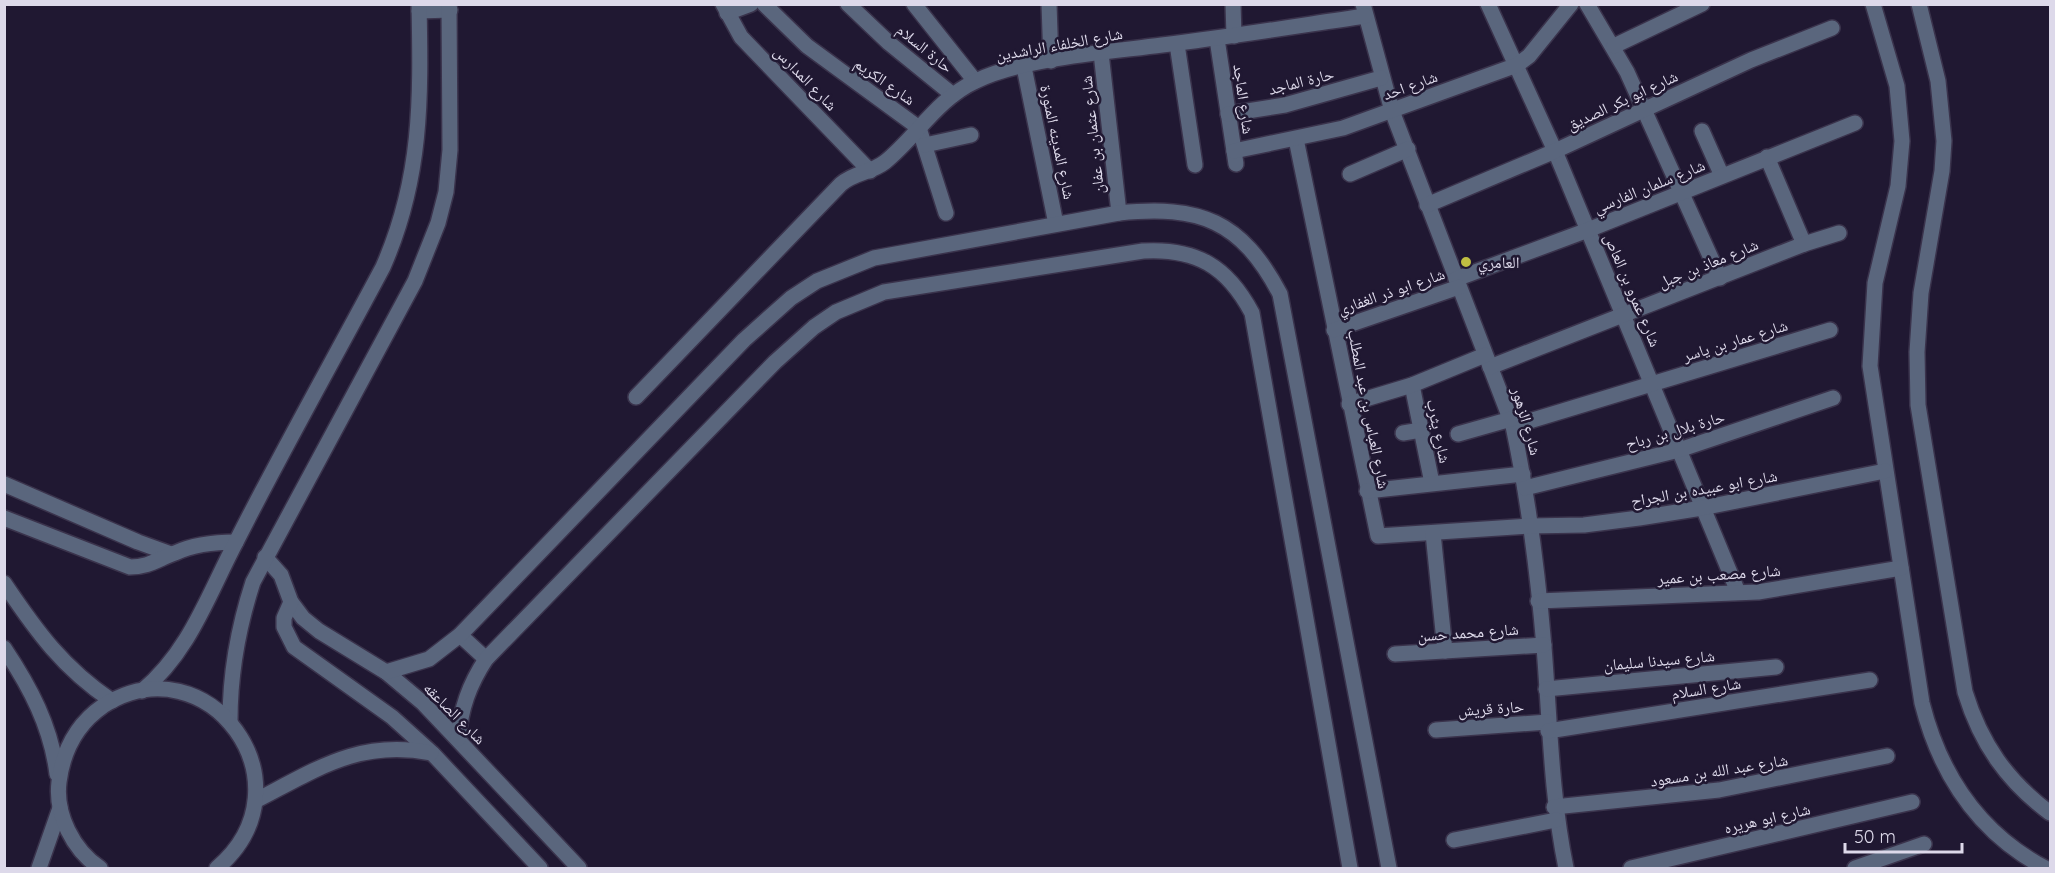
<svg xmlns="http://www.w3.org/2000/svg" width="2055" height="873" viewBox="0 0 2055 873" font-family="Quicksand,'Noto Naskh Arabic',sans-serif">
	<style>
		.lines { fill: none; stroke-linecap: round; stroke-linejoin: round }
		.minor-casing { stroke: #3a334c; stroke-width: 18 }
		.minor { stroke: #5a667d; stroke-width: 15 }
		.poi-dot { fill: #bfbe42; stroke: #201832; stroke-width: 2 }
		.labels { text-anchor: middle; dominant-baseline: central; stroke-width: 5; stroke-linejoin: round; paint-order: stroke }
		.street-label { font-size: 16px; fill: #ddd9ea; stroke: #201832 }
		.poi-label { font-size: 16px; fill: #ddd9ea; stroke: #201832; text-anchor: start }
	</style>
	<rect width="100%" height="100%" fill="#201832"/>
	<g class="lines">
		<g class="minor-casing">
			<g id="minor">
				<path d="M723,4L741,37L870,171"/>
				<path d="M764,4L807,46L919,128L946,213"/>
				<path d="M848,4L889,43L953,95"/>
				<path d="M914,4L975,81"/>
				<path d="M1049,4L1051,61"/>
				<path d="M1233,4L1234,36"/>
				<path d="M1363,4L1392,111L1513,426C1528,497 1538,575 1544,647C1550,722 1551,795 1566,868"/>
				<path d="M1488,4L1555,151L1738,592"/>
				<path d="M1587,4L1627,72L1720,278"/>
				<path d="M1873,4L1897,86L1902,141L1898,186L1875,283L1870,366L1922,703C1940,774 1979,833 2045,868"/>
				<path d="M1919,4L1938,81L1944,141L1942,171L1921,293L1917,352L1918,405L1965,692C1981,744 2007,781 2050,813"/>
				<path d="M419,11L450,10"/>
				<path d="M727,13L751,4"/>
				<path d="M1217,39L1236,164"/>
				<path d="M1177,44L1195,165"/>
				<path d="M1614,46L1702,4"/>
				<path d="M1101,53L1119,213"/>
				<path d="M1024,67L1056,224"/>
				<path d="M1228,114L1285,105L1381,78"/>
				<path d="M1702,131L1722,176"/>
				<path d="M1296,139L1378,536L1529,526L1584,525L1639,518L1702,508L1885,471"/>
				<path d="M925,145L971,135"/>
				<path d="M1234,151L1343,128L1517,65L1529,56L1571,4"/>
				<path d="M1767,157L1804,244"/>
				<path d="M1350,174L1408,149"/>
				<path d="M1427,205L1555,151L1751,60L1832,28"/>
				<path d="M1456,279L1588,230L1855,123"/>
				<path d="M1334,330L1459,287"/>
				<path d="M1490,367L1804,244L1839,233"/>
				<path d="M1412,385L1432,483"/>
				<path d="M636,397L841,184C855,172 871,173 885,162C917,136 937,99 976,81C1023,58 1109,52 1162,45C1230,37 1297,26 1365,16"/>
				<path d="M1349,404L1412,385L1485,355"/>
				<path d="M1513,426L1830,330"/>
				<path d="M1403,433L1421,430"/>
				<path d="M1458,434L1511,419"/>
				<path d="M4,484L138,542L171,554"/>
				<path d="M1525,488L1679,450L1833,398"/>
				<path d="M1367,491L1523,474"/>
				<path d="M4,518L130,567C149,567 158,559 175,553C194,544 215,542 236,542"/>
				<path d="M1433,533L1445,651"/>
				<path d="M265,557L281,575L291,602L303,618L319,631L386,672L423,703L579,868"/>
				<path d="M4,583C37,632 63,668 112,701"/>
				<path d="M1538,601L1758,592L1901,568"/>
				<path d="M291,602L284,618V627L294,647L392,717L432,753L540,868"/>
				<path d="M460,635L486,659"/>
				<path d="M4,648C30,687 51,726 57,774"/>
				<path d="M1395,654L1544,645"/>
				<path d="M386,672L429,659L460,635L744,340L791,298L817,281L874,258L1119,213C1200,205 1241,220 1280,294L1389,868"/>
				<path d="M1546,689L1776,667"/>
				<path d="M142,691C190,651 208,595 236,542C283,449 334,359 383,267C422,178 421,100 419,4"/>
				<path d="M230,721C230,673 238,628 253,582L415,281L438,223L446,192L450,150L449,4"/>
				<path d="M1436,730L1548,722"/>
				<path d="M1548,731L1870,680"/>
				<path d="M458,739C461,708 469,685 486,659L775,362L814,327L836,312L884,292L1143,251C1196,248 1227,266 1252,313L1350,868"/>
				<path d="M257,800C317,769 360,739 431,753"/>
				<path d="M1554,807L1719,790L1887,756"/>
				<path d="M1454,840L1556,820"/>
				<path d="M39,868L60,808"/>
				<path d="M100,868C73,850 55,814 59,782C63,751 77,724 103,706C208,639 315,785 217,868"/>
				<path d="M1631,868L1912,802"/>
				<path d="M1855,868L1924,844"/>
			</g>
		</g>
		<use href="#minor" class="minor"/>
	</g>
	<circle class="poi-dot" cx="1466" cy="262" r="6"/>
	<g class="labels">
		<g class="street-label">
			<text transform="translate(1059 44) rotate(-10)">شارع الخلفاء الراشدين</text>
			<text transform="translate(925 48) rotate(39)">حارة السلام</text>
			<text transform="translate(806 78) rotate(46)">شارع المدارس</text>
			<text transform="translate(885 81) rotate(35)">شارع الكريم</text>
			<text transform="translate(1301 81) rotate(-14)">حارة الماجد</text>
			<text transform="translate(1410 85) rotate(-20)">شارع احد</text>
			<text transform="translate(1244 99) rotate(82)">شارع الماجد</text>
			<text transform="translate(1622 100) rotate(-25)">شارع ابو بكر الصديق</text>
			<text transform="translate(1092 135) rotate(-96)">شارع عثمان بن عفان</text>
			<text transform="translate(1058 142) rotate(78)">شارع المدينه المنورة</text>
			<text transform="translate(1649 186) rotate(-22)">شارع سلمان الفارسي</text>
			<text transform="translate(1708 263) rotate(-22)">شارع معاذ بن جبل</text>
			<text transform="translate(1633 290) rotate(67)">شارع عمرو بن العاص</text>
			<text transform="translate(1391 291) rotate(-19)">شارع ابو ذر الغفاري</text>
			<text transform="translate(1735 340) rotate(-17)">شارع عمار بن ياسر</text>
			<text transform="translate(1369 409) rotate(79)">شارع العباس بن عبد المطلب</text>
			<text transform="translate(1527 421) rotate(74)">شارع الزهور</text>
			<text transform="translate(1675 430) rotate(-16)">حارة بلال بن رباح</text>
			<text transform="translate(1439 431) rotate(78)">شارع يثرب</text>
			<text transform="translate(1704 488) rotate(-10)">شارع ابو عبيده بن الجراح</text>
			<text transform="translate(1719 574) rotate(-4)">شارع مصعب بن عمير</text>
			<text transform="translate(1468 632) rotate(-4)">شارع محمد حسن</text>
			<text transform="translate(1659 660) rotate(-5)">شارع سيدنا سليمان</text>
			<text transform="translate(1706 688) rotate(-9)">شارع السلام</text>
			<text transform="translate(1491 708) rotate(-4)">حارة قريش</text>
			<text transform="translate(455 713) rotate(45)">شارع الصاعقه</text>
			<text transform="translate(1719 770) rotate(-9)">شارع عبد الله بن مسعود</text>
			<text transform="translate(1767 818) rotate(-13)">شارع ابو هريره</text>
		</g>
		<g class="poi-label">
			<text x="1478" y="262">العامري</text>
		</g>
	</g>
	<rect width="2055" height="873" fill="none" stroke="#ddd9ea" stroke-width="12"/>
	<path d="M1845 843v9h117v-9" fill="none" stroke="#ddd9ea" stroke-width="3"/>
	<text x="1854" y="843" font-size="18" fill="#ddd9ea" stroke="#201832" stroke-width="4.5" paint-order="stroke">50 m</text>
</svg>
